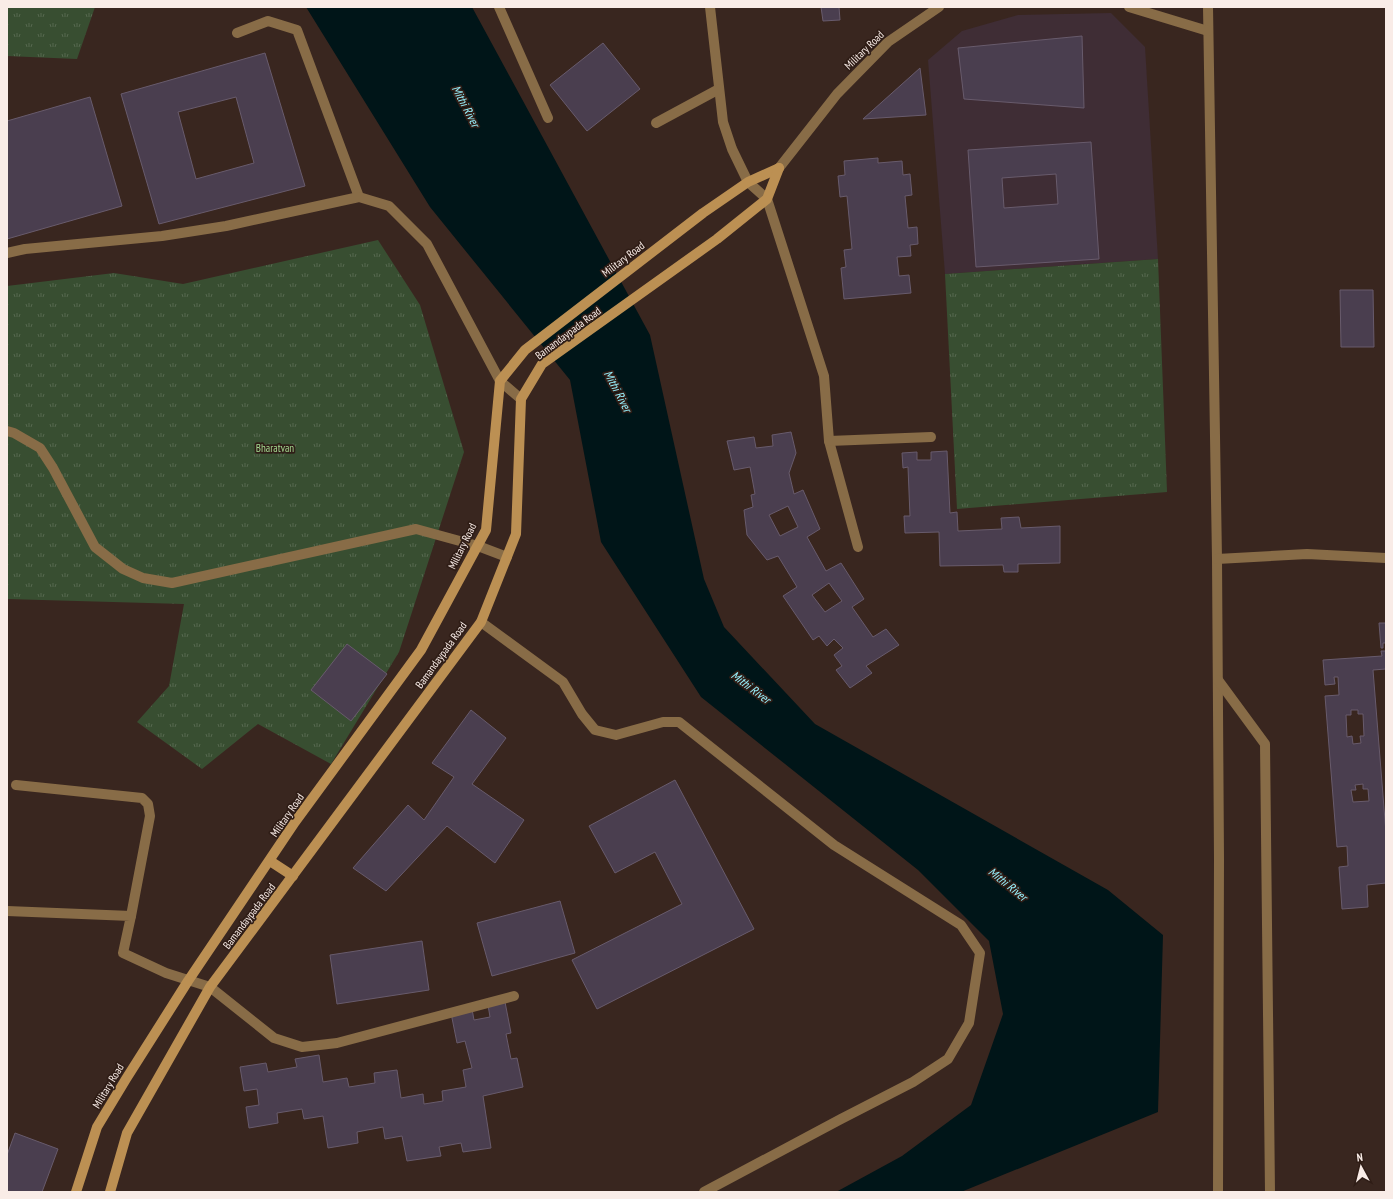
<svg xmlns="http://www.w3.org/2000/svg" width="1393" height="1199" viewBox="0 0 1393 1199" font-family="'PT Sans Narrow',sans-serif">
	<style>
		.education { fill: #3f2d35 }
		.park { fill: url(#park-tufts) }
		.water { fill: #001518 }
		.building { fill: #4a3e4f; stroke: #685b6c; fill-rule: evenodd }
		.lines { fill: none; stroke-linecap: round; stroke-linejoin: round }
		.lane { stroke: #886c47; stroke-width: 10 }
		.street { stroke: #886c47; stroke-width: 10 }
		.secondary { stroke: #bc9053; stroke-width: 10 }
		.labels { text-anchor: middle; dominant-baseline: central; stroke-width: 3.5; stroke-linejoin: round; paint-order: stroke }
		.street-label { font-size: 11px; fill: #f9ece7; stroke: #2f1d16 }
		.park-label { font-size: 11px; fill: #a4d891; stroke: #2f1d16 }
		.water-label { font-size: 12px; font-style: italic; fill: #97f2fe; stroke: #2f1d16 }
	</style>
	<defs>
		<pattern id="park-tufts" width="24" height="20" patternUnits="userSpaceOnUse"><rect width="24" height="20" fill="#384e31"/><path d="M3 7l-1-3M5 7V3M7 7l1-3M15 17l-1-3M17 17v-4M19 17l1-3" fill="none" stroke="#56684f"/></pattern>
	</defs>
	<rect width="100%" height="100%" fill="#39261f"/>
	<path class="education" d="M1111,13L1145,47L1158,259L945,274L928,60L962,31L1018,15Z"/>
	<g class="park">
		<path d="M7,7H95L77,59L7,56Z"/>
		<path d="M378,240L420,305L464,452L399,652L331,764L258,724L202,769L137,722L169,686L184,604L7,599V286L114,273L183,284Z"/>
		<path d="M1158,259L1167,492L957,509L945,274Z"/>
	</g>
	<path class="water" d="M306,7H472L650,335L704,579L724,627L815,724L1108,890L1163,935L1158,1112L961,1192H836L902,1156L971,1105L1003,1014L989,941L918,870L701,697L601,542L570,380L430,207Z"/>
	<g class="building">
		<path d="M821,7H842H839L840,20L823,21Z"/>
		<path d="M1082,36L1084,108L964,99L958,48Z"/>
		<path d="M603,43L640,89L587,131L550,85Z"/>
		<path d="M265,53L305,186L159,224L121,94ZM236,97L254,163L196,179L178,112Z"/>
		<path d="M920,68L926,115L863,119Z"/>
		<path d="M90,97L122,206L7,239V121Z"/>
		<path d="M1091,142L1099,259L976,267L968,150ZM1056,174L1058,204L1004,208L1002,178Z"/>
		<path d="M878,158V163L902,161L903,175L910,174L912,195L905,196L908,228L917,227L918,244L910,245L911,256L897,257L899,276L909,275L911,293L844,299L841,268L846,267L844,250L852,249L847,196L840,197L838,176L845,175L844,161Z"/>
		<path d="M1340,290H1373L1374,347H1341Z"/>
		<path d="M791,432L796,453L789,473L794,494L803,490L820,529L807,537L826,571L841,563L864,599L852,607L873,637L886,629L899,645L866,666L872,673L850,688L836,670L842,666L834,655L843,648L834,639L827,646L819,636L813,640L783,596L797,587L778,556L767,560L747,535L744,510L753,507L751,495L755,494L750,467L734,470L727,441L754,437L756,448L773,446L772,435ZM788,506L798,527L780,536L769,515ZM829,583L842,601L825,612L812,595Z"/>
		<path d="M947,451L950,513L957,512L958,531L1002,529L1001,518L1019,517L1021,528L1060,526V563L1018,564V572H1004L1003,565L940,566L939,532L905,533L904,516H910L908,467L903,468L902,453L917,452V460H931V452Z"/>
		<path d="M1379,623H1386V643H1383V648H1381Z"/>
		<path d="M347,644L387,674L351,721L311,690Z"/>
		<path d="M1381,651H1386V669L1373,670L1386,833V883L1367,885L1368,907L1342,909L1339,867L1348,866L1347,846L1337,847L1325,696L1339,695L1338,677H1334L1335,684L1325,685L1323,660L1382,656ZM1351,710H1358V714H1363L1364,736H1360L1361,743L1353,744L1352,736L1347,737L1346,715H1351ZM1363,784V789H1368L1369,801L1353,802L1351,790H1356L1355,785Z"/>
		<path d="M471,710L506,738L472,784L524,820L495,863L447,826L386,891L353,868L408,805L424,820L454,777L432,763Z"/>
		<path d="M675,780L754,929L597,1009L572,960L682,904L655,852L615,873L589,826Z"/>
		<path d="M560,901L575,953L492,976L477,923Z"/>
		<path d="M422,941L429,990L337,1004L330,955Z"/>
		<path d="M505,1002L511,1033L506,1034L511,1059L517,1058L523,1087L483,1096L491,1148L463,1152L461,1143L439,1147L441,1156L407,1161L402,1136L385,1139L383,1127L357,1132L358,1143L328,1148L323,1116L304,1119L302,1109L277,1113L278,1123L249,1128L246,1107L259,1105L257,1089L244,1091L240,1067L266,1063L268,1072L297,1067L295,1059L319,1055L323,1082L347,1078L349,1087L375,1083L374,1073L397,1070L401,1098L423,1094L424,1104L443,1101L442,1091L466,1087L463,1070L472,1068L465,1041L457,1043L451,1013L472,1009L474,1020L490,1017L488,1005Z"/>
		<path d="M15,1133L58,1149L42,1192H7V1155Z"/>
	</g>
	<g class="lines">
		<g class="lane">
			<path d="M1208,7L1217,559L1219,859L1218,1192"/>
			<path d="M7,431L14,433L40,448L53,468L95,547L123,569L143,578L172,583L416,529L478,546L507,557"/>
		</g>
		<g class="street">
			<path d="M499,7L548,118"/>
			<path d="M710,7L723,122L732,149L748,182L767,199L824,376L829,441L858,547"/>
			<path d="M1129,7L1208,31"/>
			<path d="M237,33L268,21L297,30L359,197"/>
			<path d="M656,123L719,89"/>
			<path d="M779,168L837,94L888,42L939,7"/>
			<path d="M7,253L25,249L162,236L226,226L359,197L389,206L427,244L500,381L521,399"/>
			<path d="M829,441L931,437"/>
			<path d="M1217,559L1307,554L1386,558"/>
			<path d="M481,622L563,682L582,714L595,730L616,735L663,722H679L834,845L961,925L980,953L969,1023L948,1059L913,1082L841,1119L704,1192"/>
			<path d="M1218,680L1265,744L1270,1192"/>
			<path d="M16,785L142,798L148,804L150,816L131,916"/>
			<path d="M7,911L131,916L123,953L166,973L210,987L274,1038L302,1047L337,1043L514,996"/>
		</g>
		<g class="secondary">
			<path d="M270,861L293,876"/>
			<path d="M76,1192L97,1127L126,1079L188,981L295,822L421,650L486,530L500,381L525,350L703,213L748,182L779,168"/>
			<path d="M110,1192L127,1133L210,987L481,622L516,534L521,399L542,364L717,239L767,199L779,168"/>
		</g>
	</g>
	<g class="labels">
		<g class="street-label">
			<text transform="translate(864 50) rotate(-44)">Military Road</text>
			<text transform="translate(623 259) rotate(-37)">Military Road</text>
			<text transform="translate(568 333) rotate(-37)">Bamandaypada Road</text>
			<text transform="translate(462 546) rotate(-64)">Military Road</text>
			<text transform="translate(441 655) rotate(-54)">Bamandaypada Road</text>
			<text transform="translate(287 815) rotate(-55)">Military Road</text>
			<text transform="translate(249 916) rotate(-53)">Bamandaypada Road</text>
			<text transform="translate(108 1086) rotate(-59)">Military Road</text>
		</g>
		<g class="park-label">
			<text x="275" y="448">Bharatvan</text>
		</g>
		<g class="water-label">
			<text transform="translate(466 106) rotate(62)">Mithi River</text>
			<text transform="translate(618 391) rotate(62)">Mithi River</text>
			<text transform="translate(751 687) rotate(37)">Mithi River</text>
			<text transform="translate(1008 884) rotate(39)">Mithi River</text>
		</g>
	</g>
	<rect width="1393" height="1199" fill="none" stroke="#f9ece7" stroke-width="16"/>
	<g transform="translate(1361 1167) rotate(353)" stroke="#2f1d16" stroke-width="3" paint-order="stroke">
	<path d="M0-3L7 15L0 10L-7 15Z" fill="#f9ece7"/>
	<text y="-6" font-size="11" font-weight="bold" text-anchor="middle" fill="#f9ece7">N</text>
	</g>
</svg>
